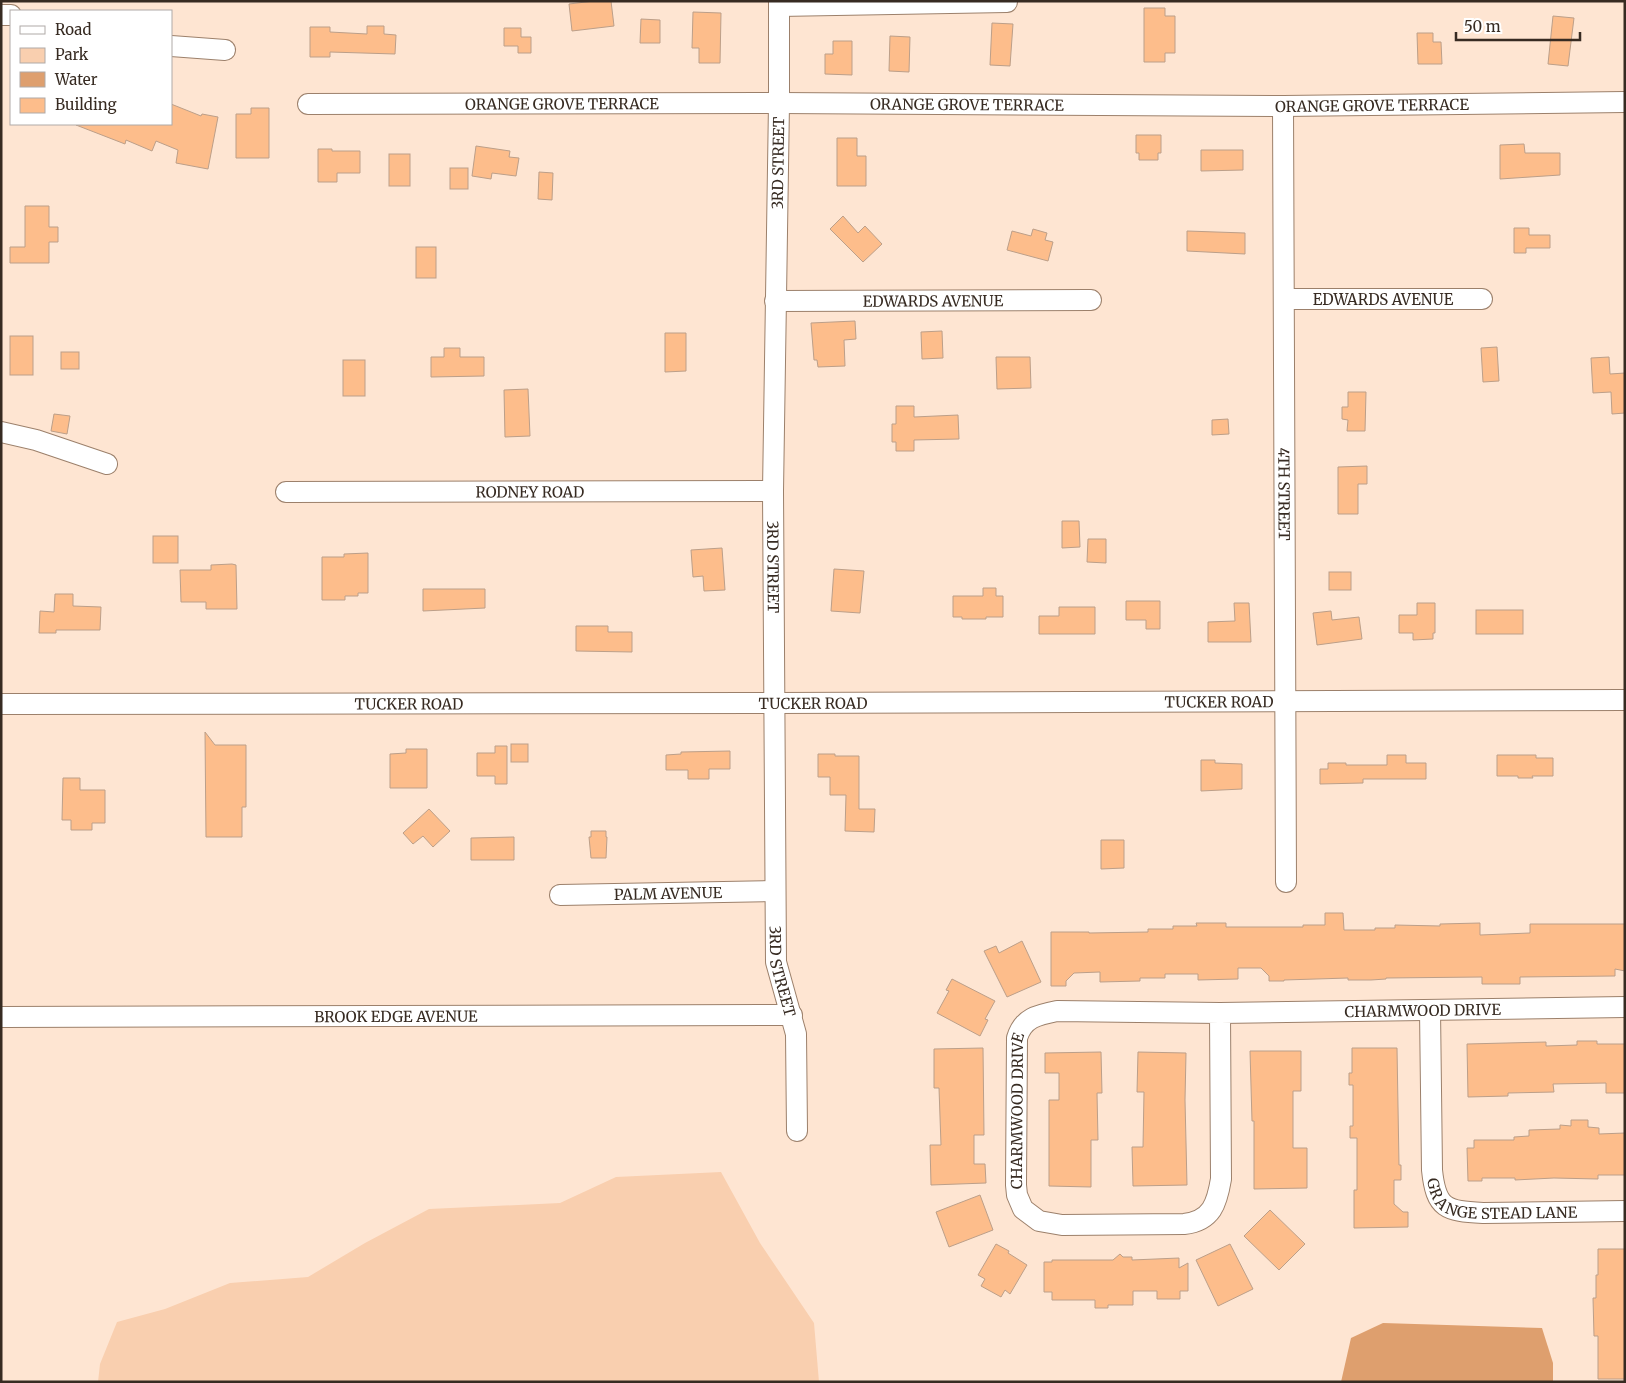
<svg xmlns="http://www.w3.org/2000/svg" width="1626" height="1383" viewBox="0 0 1626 1383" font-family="Merriweather,serif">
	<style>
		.green { fill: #f9cfaf }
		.water { fill: #de9f6e }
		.building { fill: #fdbd8b; stroke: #bc9f89 }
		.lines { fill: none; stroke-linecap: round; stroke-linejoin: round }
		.minor-casing { stroke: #9c806b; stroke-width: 22 }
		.minor { stroke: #fff; stroke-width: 20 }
		.labels { text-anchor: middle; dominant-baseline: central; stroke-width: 4; stroke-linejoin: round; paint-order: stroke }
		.street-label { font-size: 15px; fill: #372b22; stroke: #fff }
	</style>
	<rect width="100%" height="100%" fill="#fee5d2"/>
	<path class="green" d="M721,1172L760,1243L814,1323L819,1382H98L100,1364L117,1322L165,1309L230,1283L308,1277L365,1243L429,1209L560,1203L616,1177Z"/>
	<path class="water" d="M1383,1323L1542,1328L1553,1363V1382H1341L1351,1338Z"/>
	<g class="building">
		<path d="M594,1H611L614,26L572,31L569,4Z"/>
		<path d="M1144,8H1165V16H1175V53H1165V62H1144Z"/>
		<path d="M693,12L721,13L720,63H699V48H692Z"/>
		<path d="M1553,16L1574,18L1568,66L1548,64Z"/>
		<path d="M641,19L660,20V43H640Z"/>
		<path d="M992,23L1013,24L1010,66L990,65Z"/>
		<path d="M367,26H384V34L396,35L395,54L330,52V57H310V27H330V32L367,34Z"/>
		<path d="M504,28H521V37H531V53H518V46H504Z"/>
		<path d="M1417,33H1433V42H1441L1442,64H1418Z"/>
		<path d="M890,36L910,37L909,72L889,71Z"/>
		<path d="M833,41H852V75L825,74V54H833Z"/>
		<path d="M171,104L201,116L202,114L218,117L208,169L176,163L178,150L156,141L152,151L126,140L125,144L76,125L171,124Z"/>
		<path d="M251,108H269V158H236V114H251Z"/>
		<path d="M1136,135H1161V153H1158V160H1139V153H1136Z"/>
		<path d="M837,138H857V156H866V186H837Z"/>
		<path d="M1524,144L1525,153H1560V175L1500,179V145Z"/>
		<path d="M476,146L510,151L509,157L519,158L516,176L492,173L491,179L472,176Z"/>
		<path d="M318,149H332V151H360V173H337V182H318Z"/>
		<path d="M1201,150H1243V170L1201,171Z"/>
		<rect x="389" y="154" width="21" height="32"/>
		<rect x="450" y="168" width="18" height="21"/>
		<path d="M539,172L553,173L552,200L538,199Z"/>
		<path d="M25,206H49V227H58V242H49V263H10V247H25Z"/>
		<path d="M843,216L858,233L865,226L882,244L863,262L830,229Z"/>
		<path d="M1514,228H1529V235H1550V248H1526V253H1514Z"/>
		<path d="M1033,229L1047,233L1045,240L1053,242L1048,261L1007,250L1012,231L1031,236Z"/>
		<path d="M1187,231L1245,233V254L1187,251Z"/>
		<rect x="416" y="247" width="20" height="31"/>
		<path d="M855,321L856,339L844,340L845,366L818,367L817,360H814L811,323Z"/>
		<path d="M942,331L943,358L922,359L921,332Z"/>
		<path d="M665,333H686V371L665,372Z"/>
		<rect x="10" y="336" width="23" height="39"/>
		<path d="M1497,347L1499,381L1483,382L1481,348Z"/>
		<path d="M444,348H460V357H484V376L431,377V357H444Z"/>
		<rect x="61" y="352" width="18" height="17"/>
		<path d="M996,357H1030L1031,388L997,389Z"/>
		<path d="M1609,357L1610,374L1625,373V413L1612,414L1611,392L1593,393L1591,358Z"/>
		<rect x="343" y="360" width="22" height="36"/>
		<path d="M528,389L530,436L505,437L504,390Z"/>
		<path d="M1348,392H1366L1365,431H1347L1348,420L1342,419V407H1348Z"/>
		<path d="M896,406H914V417L958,415L959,439L914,440V451H896V442H892V424H896Z"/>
		<path d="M54,414L70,416L67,434L51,431Z"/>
		<path d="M1228,419L1229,434L1212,435V420Z"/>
		<path d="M1367,466V484H1358V514H1338V467Z"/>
		<path d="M1062,521H1079L1080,547L1062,548Z"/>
		<rect x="153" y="536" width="25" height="27"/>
		<path d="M1088,539H1106V563L1087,562Z"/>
		<path d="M722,548L725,590L704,591L703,576L693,577L691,550Z"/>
		<path d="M368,553V593H358V596H345V600H322V557H344V554Z"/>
		<path d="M232,564L236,565L237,609H206V602H181L180,570H211V565Z"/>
		<path d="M834,569L864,571L860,613L831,611Z"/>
		<rect x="1329" y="572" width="22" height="18"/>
		<path d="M983,588H996V596H1003V617H986V619H962V617H953V596H983Z"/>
		<path d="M423,589H485V608L423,611Z"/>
		<path d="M55,594H73V606L101,607L100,630H56V633H39L40,611L54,612Z"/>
		<path d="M1126,601H1160V629H1146V620H1126Z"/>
		<path d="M1234,603H1249L1251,642H1208V622L1235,621Z"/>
		<path d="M1417,603H1435V633H1433V639L1413,640V633H1399V615H1417Z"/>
		<path d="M1059,607H1095V634H1039V616H1059Z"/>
		<rect x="1476" y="610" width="47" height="24"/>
		<path d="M1331,611L1332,620L1359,617L1362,639L1317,645L1313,613Z"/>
		<path d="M576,626H608V632H632V652L576,651Z"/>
		<path d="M205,732L215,745H246V807H242V837H206Z"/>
		<rect x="511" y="744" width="17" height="18"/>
		<path d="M495,746H507V784H495V776H477V753H495Z"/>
		<path d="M406,749H427V788H390V754L406,753Z"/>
		<path d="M730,751V769H709V779H688V770H666V755L681,754V752Z"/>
		<path d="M818,754H835V756H859V809H875L874,832L845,831L846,795H830V777H818Z"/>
		<path d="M1387,755H1406V763H1426V779H1363V783L1320,784V769H1328V763H1346V765H1387Z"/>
		<path d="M1497,755H1536V758H1553V776H1532L1533,778H1518V776H1497Z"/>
		<path d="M1201,760H1215V763L1242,764V789L1201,791Z"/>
		<path d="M63,778H80V790H105V823H92V830H71V820H62Z"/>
		<path d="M429,809L450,831L433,847L423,836L413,844L403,833Z"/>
		<path d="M591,831H606V837H607L606,858H591L589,837H591Z"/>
		<path d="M514,837V860H471V838Z"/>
		<path d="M1101,840H1124V868L1101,869Z"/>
		<path d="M1325,913H1343L1344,930H1375V928H1395V925L1440,926V924L1480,923V935L1530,933V924H1625V971L1615,969V976L1520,977V984H1482V977L1386,978V979L1371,980H1348V978L1284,980V981H1269V976L1261,968H1238V979L1198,980V974H1165V978H1140V981L1100,982V972L1074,973L1066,981V986H1051V932H1089V933L1148,932V929H1173V926H1197L1196,923H1226V927H1303V925H1325Z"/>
		<path d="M1022,941L1041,982L1007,997L984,951L996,946L999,953Z"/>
		<path d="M952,979L995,1001L985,1019L988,1020L980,1036L937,1013L949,991L946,990Z"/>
		<path d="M1577,1041H1597V1044H1625V1093H1606V1083L1553,1084L1554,1092L1508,1093V1096L1468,1097L1467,1044L1546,1042V1046L1577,1045Z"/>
		<path d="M983,1048L984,1135H974V1164H985L986,1183L931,1185L930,1145H941L939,1088H934V1049Z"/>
		<path d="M1352,1048H1397L1399,1165H1401V1180H1394V1204L1403,1212H1408V1227L1354,1228V1190H1357V1138H1350V1126H1353V1085H1349V1073H1352Z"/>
		<path d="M1250,1051H1301V1091H1293V1148H1307V1188L1254,1189V1121H1252Z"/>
		<path d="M1101,1052L1102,1093H1097L1098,1140H1091V1187L1049,1186V1100H1059V1073H1045V1053Z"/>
		<path d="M1138,1052L1186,1053L1185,1100L1187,1185L1133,1186L1132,1147H1143L1144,1092H1137Z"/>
		<path d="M1571,1120H1588V1127L1599,1128V1134L1625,1133V1175H1598V1179L1554,1178L1515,1180V1178H1482V1181H1468L1467,1148H1474V1140H1514V1137L1529,1136V1130L1560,1129V1125L1571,1126Z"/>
		<path d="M980,1195L993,1230L949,1247L936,1212Z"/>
		<path d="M1270,1210L1305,1244L1279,1270L1244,1236Z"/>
		<path d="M996,1244L1009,1251L1008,1253L1027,1265L1010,1294L1005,1290L1001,1297L981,1286L985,1279L978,1275Z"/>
		<path d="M1230,1244L1253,1289L1218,1306L1196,1260Z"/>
		<path d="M1598,1249H1625V1379H1598V1336H1594L1593,1298H1596V1275H1598Z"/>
		<path d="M1120,1254L1123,1257H1132V1260L1179,1258V1268L1188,1263V1291H1180V1299H1157V1291H1133V1305H1108V1308H1095V1300H1052V1292H1044V1262H1052V1260H1113Z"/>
	</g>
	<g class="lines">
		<g class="minor-casing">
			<g id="minor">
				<path id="s1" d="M779,1V103L773,491L776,962L796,1034L797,1131"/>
				<path d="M779,6L1007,2"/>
				<path d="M1,15H11"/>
				<path d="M171,46L225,50"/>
				<path id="s2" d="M308,104L779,103L1283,106L1625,102"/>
				<path id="s3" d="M1283,106L1286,882"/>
				<path id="s4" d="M1284,299H1482"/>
				<path id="s5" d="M775,301L1091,300"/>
				<path d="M1,432L36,440L107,464"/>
				<path id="s6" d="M286,492L773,491"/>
				<path id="s7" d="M1,704L774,703L1625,700"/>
				<path id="s8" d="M560,895L775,891"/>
				<path id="s9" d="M1430,1010L1432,1170C1436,1209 1446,1211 1483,1213L1625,1211"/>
				<path id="s10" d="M1220,1013L1221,1179C1217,1203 1212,1221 1184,1224L1062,1225L1039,1221L1023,1209L1017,1195L1016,1185L1017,1038C1023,1018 1037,1015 1057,1011L1220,1013L1625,1007"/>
				<path id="s11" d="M1,1017L792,1015"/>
			</g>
		</g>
		<use href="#minor" class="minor"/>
	</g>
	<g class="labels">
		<g class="street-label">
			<text stroke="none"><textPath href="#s2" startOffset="254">ORANGE GROVE TERRACE</textPath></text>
			<text stroke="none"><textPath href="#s2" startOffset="659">ORANGE GROVE TERRACE</textPath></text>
			<text stroke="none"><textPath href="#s2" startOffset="1064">ORANGE GROVE TERRACE</textPath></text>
			<text transform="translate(778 163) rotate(-89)">3RD STREET</text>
			<text stroke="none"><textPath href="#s4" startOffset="99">EDWARDS AVENUE</textPath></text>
			<text stroke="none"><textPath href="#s5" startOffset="158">EDWARDS AVENUE</textPath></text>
			<text stroke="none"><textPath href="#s6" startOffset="244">RODNEY ROAD</textPath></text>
			<text stroke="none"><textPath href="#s3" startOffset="388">4TH STREET</textPath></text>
			<text stroke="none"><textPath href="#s1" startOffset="566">3RD STREET</textPath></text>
			<text stroke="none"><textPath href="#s7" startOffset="1218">TUCKER ROAD</textPath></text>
			<text stroke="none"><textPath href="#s7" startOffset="408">TUCKER ROAD</textPath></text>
			<text stroke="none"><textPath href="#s7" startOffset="812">TUCKER ROAD</textPath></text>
			<text stroke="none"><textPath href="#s8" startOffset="108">PALM AVENUE</textPath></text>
			<text stroke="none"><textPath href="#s1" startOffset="971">3RD STREET</textPath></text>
			<text stroke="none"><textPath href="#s10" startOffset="985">CHARMWOOD DRIVE</textPath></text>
			<text stroke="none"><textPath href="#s11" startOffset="395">BROOK EDGE AVENUE</textPath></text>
			<text stroke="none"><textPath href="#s10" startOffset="495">CHARMWOOD DRIVE</textPath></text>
			<text stroke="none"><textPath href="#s9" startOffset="250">GRANGE STEAD LANE</textPath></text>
		</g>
	</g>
	<rect width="1626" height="1383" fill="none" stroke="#372b22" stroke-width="5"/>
	<rect x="10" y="10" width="162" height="115" fill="#ffffff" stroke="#afaaa7"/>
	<rect x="20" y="26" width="25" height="8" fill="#ffffff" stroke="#afaaa7"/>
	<text x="55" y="35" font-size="15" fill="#372b22">Road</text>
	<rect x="20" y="48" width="25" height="15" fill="#f9cfaf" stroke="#afaaa7"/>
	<text x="55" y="60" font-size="15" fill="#372b22">Park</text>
	<rect x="20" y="72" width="25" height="15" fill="#de9f6e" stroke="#afaaa7"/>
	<text x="55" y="85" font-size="15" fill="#372b22">Water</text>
	<rect x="20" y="98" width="25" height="15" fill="#fdbd8b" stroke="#afaaa7"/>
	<text x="55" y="110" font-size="15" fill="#372b22">Building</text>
	<path d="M1456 32v8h124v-8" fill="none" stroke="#372b22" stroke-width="2.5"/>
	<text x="1464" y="32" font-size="15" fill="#372b22" stroke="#ffffff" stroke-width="4" paint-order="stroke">50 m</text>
</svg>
